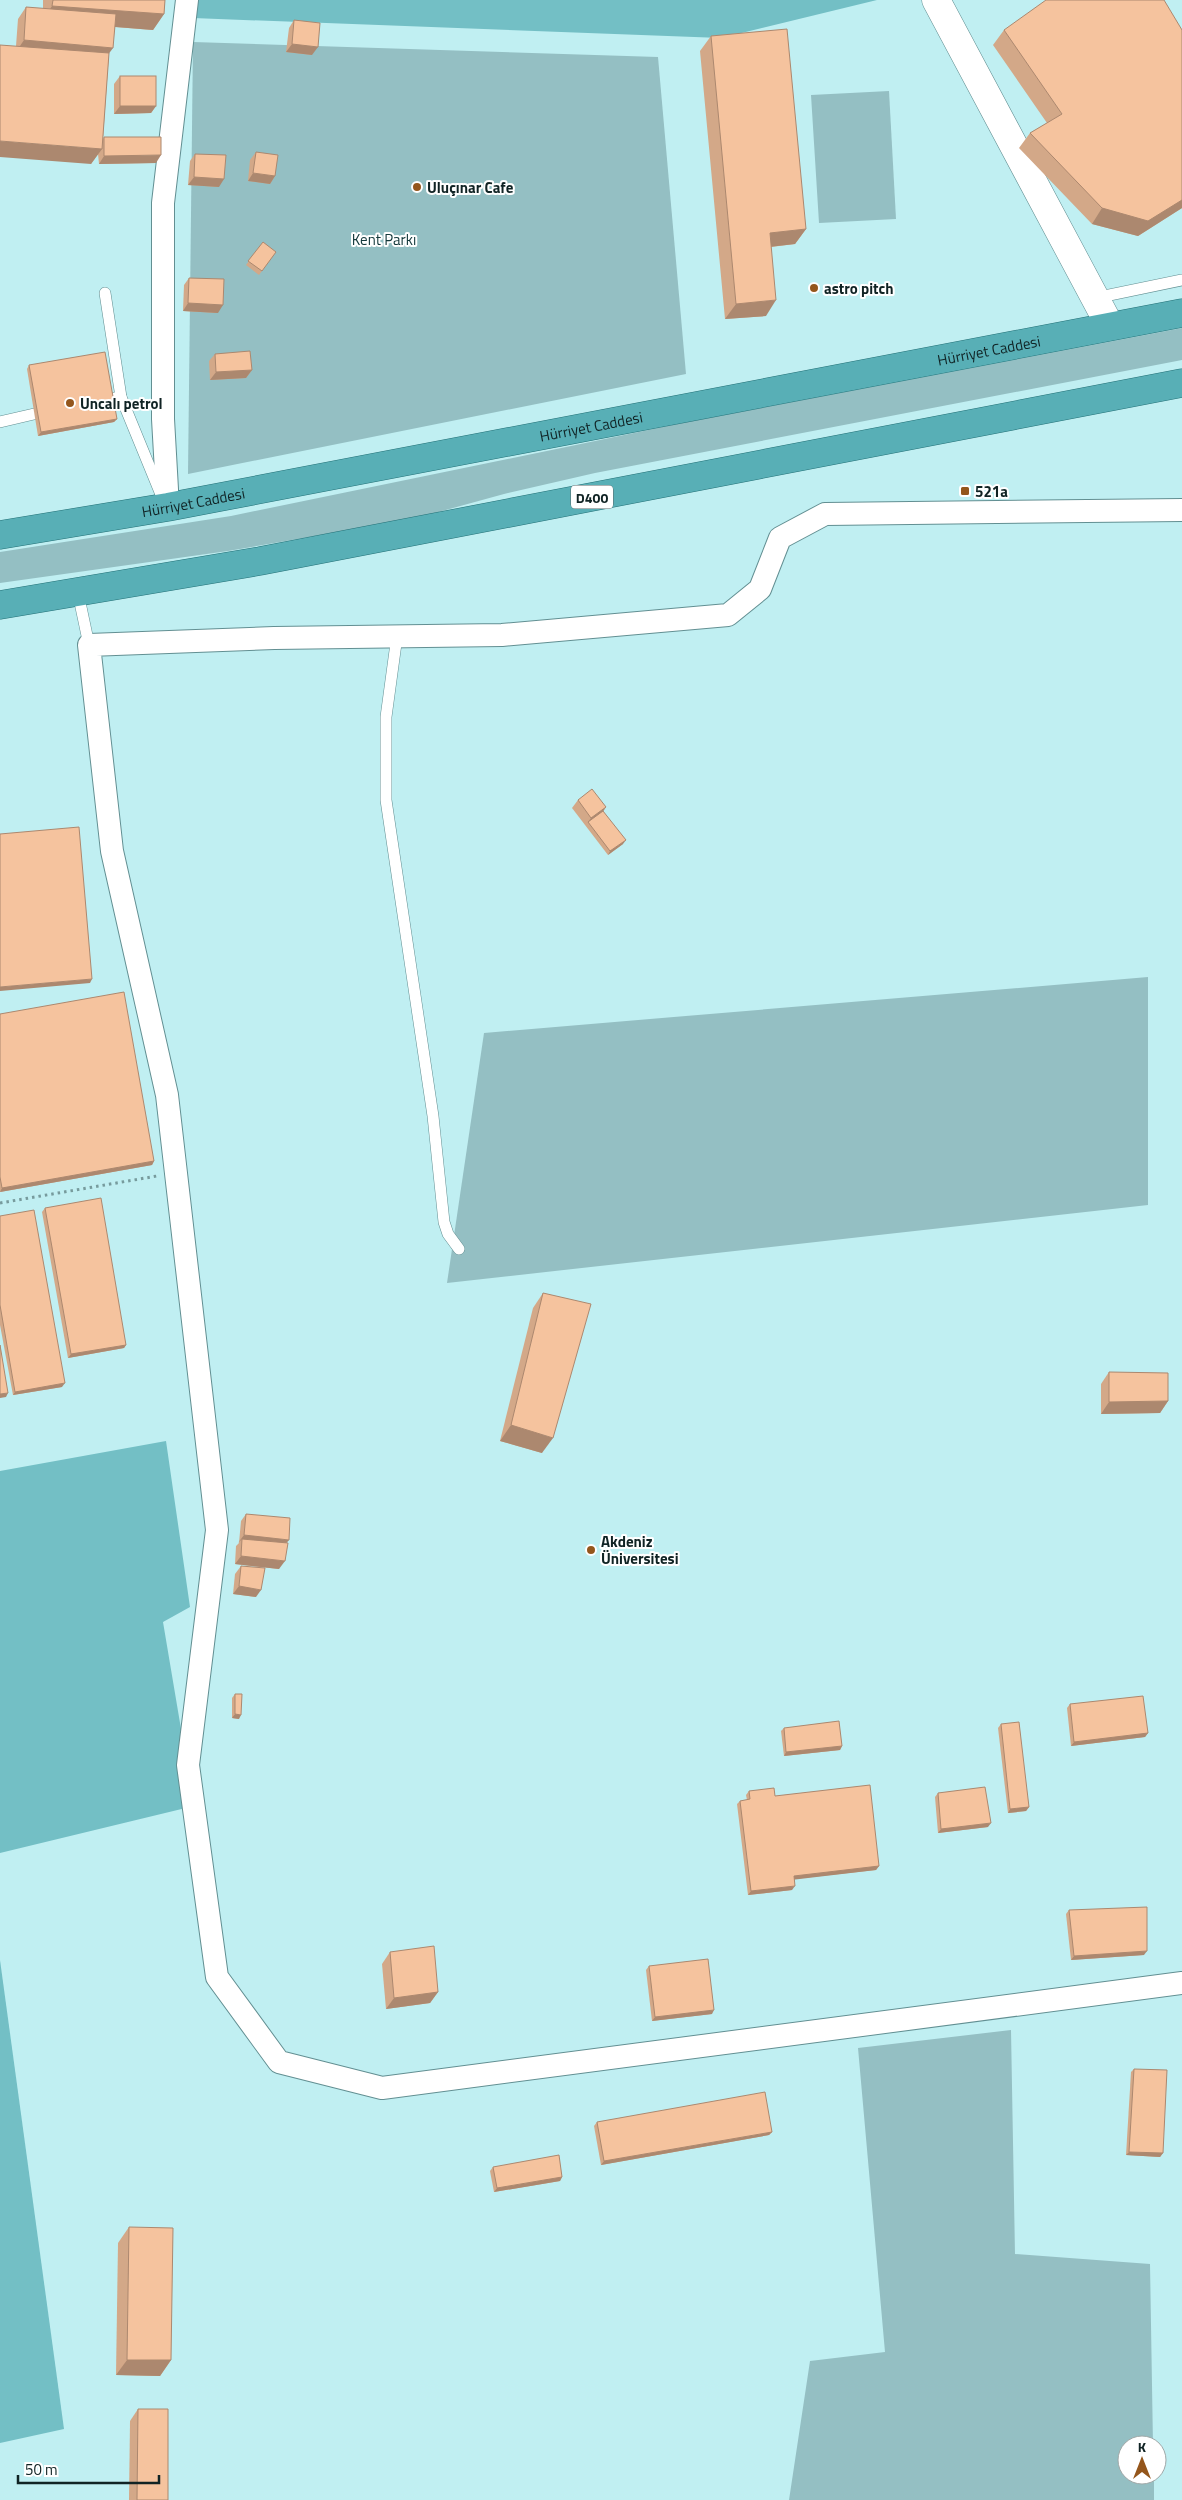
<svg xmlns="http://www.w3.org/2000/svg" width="1182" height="2500" viewBox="0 0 1182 2500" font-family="'Titillium Web',sans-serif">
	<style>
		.green { fill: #94bfc3 }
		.forest { fill: #73bfc5 }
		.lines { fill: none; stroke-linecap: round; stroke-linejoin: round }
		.service-casing { stroke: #628f92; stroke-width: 12 }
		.minor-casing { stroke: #628f92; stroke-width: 24 }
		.tertiary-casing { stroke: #628f92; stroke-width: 29 }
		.trunk-casing { stroke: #247177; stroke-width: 29 }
		.path { stroke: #779b9d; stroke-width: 3; stroke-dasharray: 2.5 4; stroke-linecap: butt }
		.service { stroke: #fff; stroke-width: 11 }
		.minor { stroke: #fff; stroke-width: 22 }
		.tertiary { stroke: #fff; stroke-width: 28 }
		.trunk { stroke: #58afb6; stroke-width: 28 }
		.wall { fill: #d3a888 }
		.shaded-wall { fill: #ac886f }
		.building { fill: #f5c39e; stroke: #ac886f }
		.poi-dot { fill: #94561c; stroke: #fff; stroke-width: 2 }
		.labels { text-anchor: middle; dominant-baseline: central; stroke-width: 4; stroke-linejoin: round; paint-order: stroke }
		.shield { fill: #fff; stroke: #586566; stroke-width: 1 }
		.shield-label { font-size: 14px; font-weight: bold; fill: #102324 }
		.poi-label { font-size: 15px; font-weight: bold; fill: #102324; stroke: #fff; text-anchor: start }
		.park-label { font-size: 15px; fill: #13383b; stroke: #fff }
		.street-label { font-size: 15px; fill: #102324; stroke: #fff }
	</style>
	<rect width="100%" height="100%" fill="#c0eff2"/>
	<g class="green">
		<path d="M193,42L658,57L686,374L188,474Z"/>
		<path d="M889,91L896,219L819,223L811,95Z"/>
		<path d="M1182,328V360L595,473L504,494L413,519L228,551L0,583V552L231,516L687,422Z"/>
		<path d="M1148,977V1205L447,1283L484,1033Z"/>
		<path d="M1011,2030L1015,2254L1150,2264L1153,2445H1127V2475H1154V2500H789L810,2361L885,2352L858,2048Z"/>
	</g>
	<g class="forest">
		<path d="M191,0H877L721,38L193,18Z"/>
		<path d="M166,1441L190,1607L163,1622L194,1806L0,1853V1471Z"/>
		<path d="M0,1960L64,2429L0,2443Z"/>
	</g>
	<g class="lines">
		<g class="service-casing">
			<g id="service">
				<path d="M105,293L121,397"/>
				<path d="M1095,298L1182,280"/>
				<path d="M110,399L121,397L162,497"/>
				<path d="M0,422L34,414"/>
				<path d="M78,593L89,645"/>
				<path d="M397,636L386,717V800L433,1116L444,1222L448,1234L459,1249"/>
			</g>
		</g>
		<g class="minor-casing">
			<g id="minor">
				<path d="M168,507L163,419V203L187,0"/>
				<path d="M1182,510L825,514L780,538L760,589L728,615L502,635L274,638L89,645L112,851L167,1095L217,1530L188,1765L217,1977L279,2062L382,2088L1182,1983"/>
			</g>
		</g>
		<g class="tertiary-casing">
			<path id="tertiary" d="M936,0L1110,326"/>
		</g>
		<g class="trunk-casing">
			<g id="trunk">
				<path id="s1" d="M0,535L168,507L1182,313"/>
				<path d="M0,605L260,561L1182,383"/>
			</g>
		</g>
		<path class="path" d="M0,1203L157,1176"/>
		<use href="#service" class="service"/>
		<use href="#minor" class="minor"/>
		<use href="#tertiary" class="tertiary"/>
		<use href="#trunk" class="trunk"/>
	</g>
	<g class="wall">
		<path d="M43,0H165L164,14L153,30L115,27L109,53L103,139L104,137L156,163L99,164L98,154L91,164L16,46L18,19L26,7L43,9Z"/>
		<path d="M294,20L312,55L286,52L289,28Z"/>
		<path d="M1004,30H1182V208L1138,236L1092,224L1019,148L1030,133L1047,123L993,45Z"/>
		<path d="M711,36L806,229L795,244L771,247L766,316L725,319L700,51Z"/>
		<path d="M120,76L156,106L151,113L114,114V84Z"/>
		<path d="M256,152L275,176L270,184L248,181L250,160Z"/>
		<path d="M195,154L219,187L188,185L190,161Z"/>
		<path d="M263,242L276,252L259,275L246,265Z"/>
		<path d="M189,278L218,313L183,311L184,285Z"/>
		<path d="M215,354L252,370L246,378L210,380L209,361Z"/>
		<path d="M29,365L117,419L114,422L38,436L27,369Z"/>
		<path d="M578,800L603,811L623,844L608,855L572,808Z"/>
		<path d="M0,1014L154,1161L152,1165L0,1192Z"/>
		<path d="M45,1208L126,1345L124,1348L68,1358L42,1212Z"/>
		<path d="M0,1216L62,1387L13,1395L0,1325Z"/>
		<path d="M543,1293L542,1453L500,1441L533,1308Z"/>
		<path d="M1109,1372L1168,1401L1160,1413L1101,1414V1384Z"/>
		<path d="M246,1514L286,1543L279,1569L235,1564L236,1546L239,1543L241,1521Z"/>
		<path d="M241,1566L256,1597L233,1594L235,1574Z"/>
		<path d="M235,1694L239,1719L232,1718V1698Z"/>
		<path d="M1070,1704L1148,1733L1145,1737L1071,1746L1067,1708Z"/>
		<path d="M1001,1724L1029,1807L1026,1811L1008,1813L998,1728Z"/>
		<path d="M784,1728L842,1746L840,1750L784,1756L781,1731Z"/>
		<path d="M749,1791L775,1796L879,1866L876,1870L794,1879L792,1890L748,1895L737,1804L740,1801L747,1800L746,1795Z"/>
		<path d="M938,1793L988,1827L938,1833L935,1797Z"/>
		<path d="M1069,1910L1144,1955L1071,1960L1066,1914Z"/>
		<path d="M390,1952L438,1992L430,2003L386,2009L382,1964Z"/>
		<path d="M649,1966L712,2014L652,2021L646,1970Z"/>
		<path d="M1134,2069L1163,2153L1160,2157L1126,2155L1131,2072Z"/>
		<path d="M597,2122L772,2132L769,2135L601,2165L594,2126Z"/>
		<path d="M493,2167L562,2177L560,2181L494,2192L490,2171Z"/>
		<path d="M129,2227L171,2360L160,2376L116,2375L118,2243Z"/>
		<path d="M138,2409L168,2500H129L130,2421Z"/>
	</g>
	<g class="shaded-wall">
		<path d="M52,6L164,14L153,30L42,21Z"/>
		<path d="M24,40L113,48L105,59L16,52Z"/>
		<path d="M292,44L318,47L312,55L286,52Z"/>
		<path d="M120,106H156L151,113L114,114Z"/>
		<path d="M0,141L102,149L91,164L0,157Z"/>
		<path d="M161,155L156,163L99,164L104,156Z"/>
		<path d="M253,173L275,176L270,184L248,181Z"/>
		<path d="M194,177L224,179L219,187L188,185Z"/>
		<path d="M1182,200V208L1138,236L1092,224L1102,208Z"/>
		<path d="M806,229L795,244L759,248L770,233Z"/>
		<path d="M776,300L766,316L725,319L736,304Z"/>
		<path d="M188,303L223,305L218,313L183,311Z"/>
		<path d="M252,370L246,378L210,380L216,372Z"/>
		<path d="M117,419L114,422L38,436L41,432Z"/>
		<path d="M606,807L601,815L588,822L591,818Z"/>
		<path d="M626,840L623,844L608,855L610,851Z"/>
		<path d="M92,979L90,983L0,991V987Z"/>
		<path d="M154,1161L152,1165L0,1192L2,1188Z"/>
		<path d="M126,1345L124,1348L68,1358L71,1354Z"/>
		<path d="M65,1383L62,1387L13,1395L15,1392Z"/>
		<path d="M8,1393L6,1397L0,1398V1394Z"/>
		<path d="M1168,1401L1160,1413L1101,1414L1109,1402Z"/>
		<path d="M511,1425L553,1438L542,1453L500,1441Z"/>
		<path d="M244,1535L289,1540L283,1547L242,1539L238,1543Z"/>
		<path d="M241,1556L285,1561L279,1569L235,1564Z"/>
		<path d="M239,1586L261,1590L256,1597L233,1594Z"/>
		<path d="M235,1714L241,1715L239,1719L232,1718Z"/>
		<path d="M1148,1733L1145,1737L1071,1746L1074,1742Z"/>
		<path d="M842,1746L840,1750L784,1756L786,1752Z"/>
		<path d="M1029,1807L1026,1811L1008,1813L1010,1809Z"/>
		<path d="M991,1823L988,1827L938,1833L941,1829Z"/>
		<path d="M879,1866L876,1870L791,1880L794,1876Z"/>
		<path d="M795,1886L792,1890L748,1895L751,1891Z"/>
		<path d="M1147,1951L1144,1955L1071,1960L1074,1956Z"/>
		<path d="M438,1992L430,2003L386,2009L394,1998Z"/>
		<path d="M714,2010L712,2014L652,2021L655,2017Z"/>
		<path d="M772,2132L769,2135L601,2165L604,2161Z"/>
		<path d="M1129,2152L1163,2153L1160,2157L1126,2155Z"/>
		<path d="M562,2177L560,2181L494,2192L497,2188Z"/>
		<path d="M127,2360H171L160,2376L116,2375Z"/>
	</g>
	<g class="building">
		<path d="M53,0H165L164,14L52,6Z"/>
		<path d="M1046,0H1164L1182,30V200L1148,221L1102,208L1030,133L1062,114L1004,30Z"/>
		<path d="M26,7L116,14L113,48L24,40Z"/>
		<path d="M294,20L320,23L318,47L292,44Z"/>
		<path d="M787,29L806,229L770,233L776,300L736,304L711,36Z"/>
		<path d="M0,45L109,53L102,149L0,141Z"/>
		<rect x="120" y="76" width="36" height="30"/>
		<path d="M104,137H161V155L104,156Z"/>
		<path d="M256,152L278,155L275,176L253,173Z"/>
		<path d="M195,154L226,155L224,179L194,177Z"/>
		<path d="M263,242L276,252L262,271L248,261Z"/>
		<path d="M189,278L224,279L223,305L188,303Z"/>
		<path d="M250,351L252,370L216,372L215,354Z"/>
		<path d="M105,352L117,419L41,432L29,365Z"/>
		<path d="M592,789L606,807L591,818L578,800Z"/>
		<path d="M603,811L626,840L610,851L588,822Z"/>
		<path d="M79,827L92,979L0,987V834Z"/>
		<path d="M124,992L154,1161L2,1188L0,1177V1014Z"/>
		<path d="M101,1198L126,1345L71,1354L45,1208Z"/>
		<path d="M34,1210L65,1383L15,1392L0,1305V1216Z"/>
		<path d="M543,1293L591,1304L553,1438L511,1425Z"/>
		<path d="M0,1345L8,1393L0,1394Z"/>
		<path d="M1109,1372L1168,1373V1401L1109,1402Z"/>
		<path d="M246,1514L290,1518L289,1540L244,1535Z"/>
		<path d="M242,1539L288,1543L285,1561L241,1556Z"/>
		<path d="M241,1566L265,1568L261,1590L239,1586Z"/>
		<path d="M235,1694H242L241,1715L235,1714Z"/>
		<path d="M1143,1696L1148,1733L1074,1742L1070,1704Z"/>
		<path d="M839,1721L842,1746L786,1752L784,1728Z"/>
		<path d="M1019,1722L1029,1807L1010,1809L1001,1724Z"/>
		<path d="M870,1785L879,1866L794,1876L795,1886L751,1891L740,1801L750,1799L749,1791L774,1788L775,1796Z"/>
		<path d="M985,1787L991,1823L941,1829L938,1793Z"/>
		<path d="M1147,1907V1951L1074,1956L1069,1910Z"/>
		<path d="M434,1946L438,1992L394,1998L390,1952Z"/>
		<path d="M708,1959L714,2010L655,2017L649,1966Z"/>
		<path d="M1134,2069L1167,2070L1163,2153L1129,2152Z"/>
		<path d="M765,2092L772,2132L604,2161L597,2122Z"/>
		<path d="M559,2155L562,2177L497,2188L493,2167Z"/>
		<path d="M129,2227L173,2228L171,2360H127Z"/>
		<path d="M138,2409H168V2500H137Z"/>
	</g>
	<g class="poi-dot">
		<circle cx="417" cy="187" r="5"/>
		<circle cx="814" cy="288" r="5"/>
		<circle cx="70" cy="403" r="5"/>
		<rect x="960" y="486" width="10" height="10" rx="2.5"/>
		<circle cx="591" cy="1550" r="5"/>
	</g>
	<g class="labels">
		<rect class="shield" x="571" y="485.5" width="42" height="23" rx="4"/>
		<g class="shield-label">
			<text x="592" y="497">D400</text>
		</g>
		<g class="poi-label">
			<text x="427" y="187">Uluçınar Cafe</text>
			<text x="824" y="288">astro pitch</text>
			<text x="80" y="403">Uncalı petrol</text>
			<text x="975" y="491">521a</text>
			<text x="601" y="1541">Akdeniz<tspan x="601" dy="17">Üniversitesi</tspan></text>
		</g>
		<g class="park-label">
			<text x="384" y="239">Kent Parkı</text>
		</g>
		<g class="street-label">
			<text stroke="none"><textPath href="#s1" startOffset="1006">Hürriyet Caddesi</textPath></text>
			<text stroke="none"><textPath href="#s1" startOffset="601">Hürriyet Caddesi</textPath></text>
			<text stroke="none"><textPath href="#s1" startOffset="196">Hürriyet Caddesi</textPath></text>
		</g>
	</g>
	<g transform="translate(1142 2460)"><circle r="24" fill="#ffffff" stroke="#9fa7a7"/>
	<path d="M0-4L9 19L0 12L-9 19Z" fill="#94561c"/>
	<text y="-8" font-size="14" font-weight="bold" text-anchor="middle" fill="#102324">K</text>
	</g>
	<path d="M18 2475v8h141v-8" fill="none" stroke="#102324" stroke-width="2.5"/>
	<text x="25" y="2475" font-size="15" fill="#102324" stroke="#ffffff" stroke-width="4" paint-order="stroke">50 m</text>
</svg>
